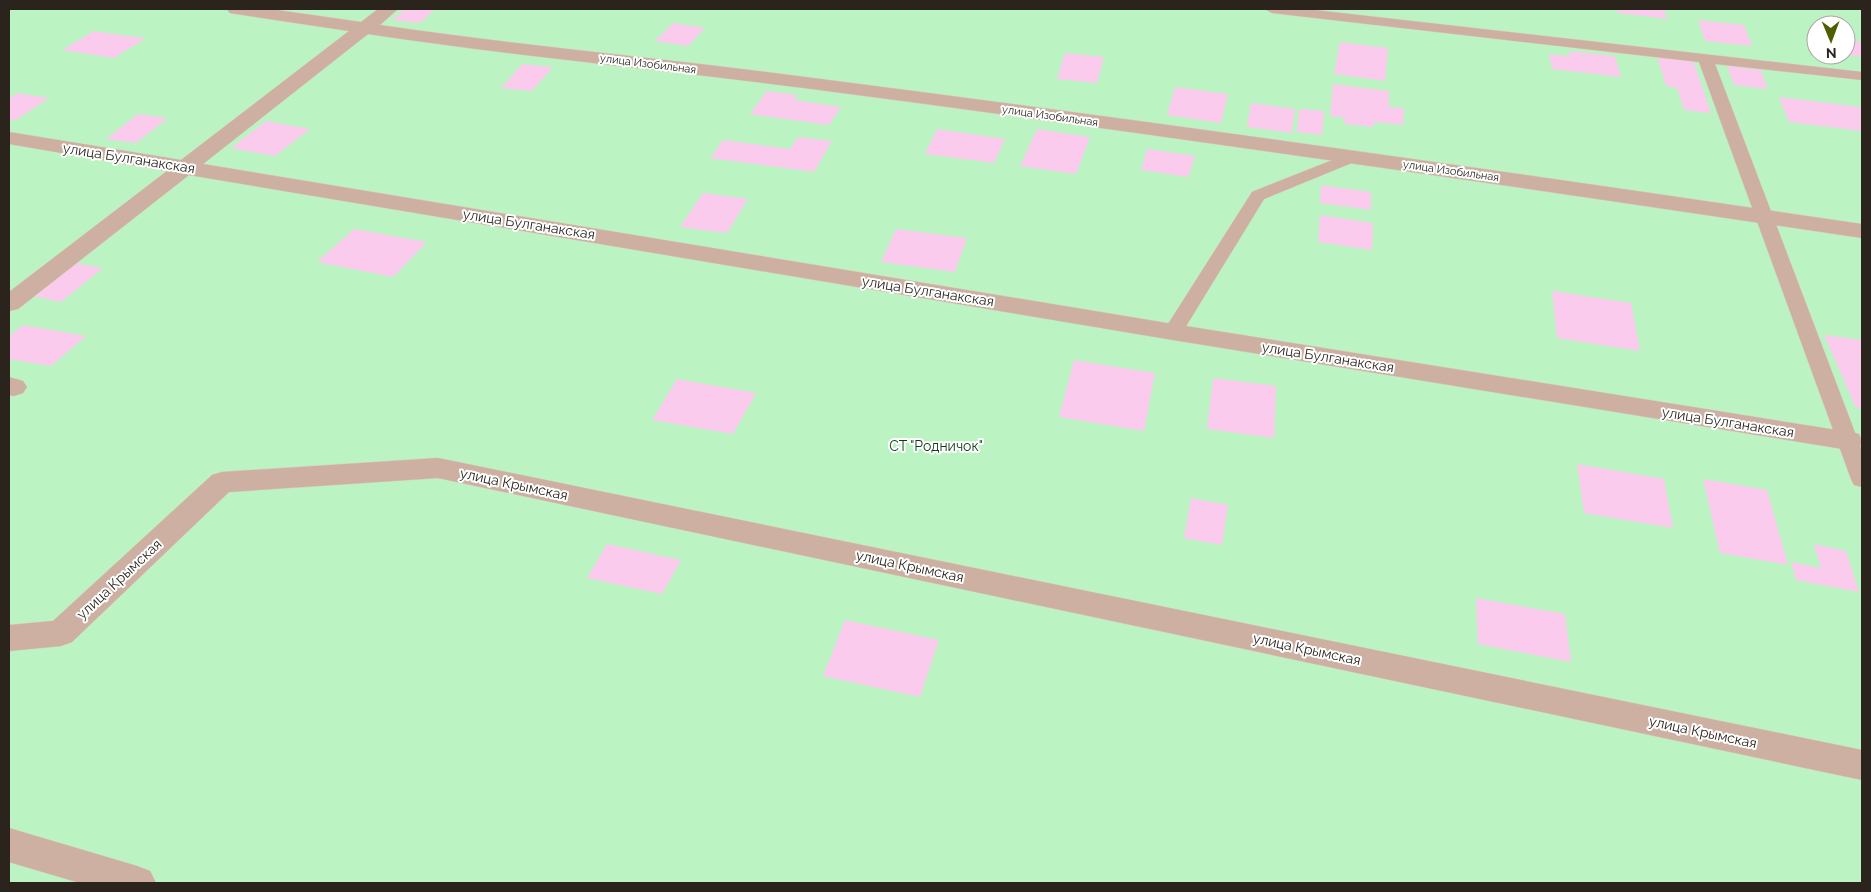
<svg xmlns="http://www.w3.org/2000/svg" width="1871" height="892" viewBox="0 0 1871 892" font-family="Raleway,sans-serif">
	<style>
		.green { fill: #bcf3c2; fill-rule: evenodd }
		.building { fill: #fbcbee }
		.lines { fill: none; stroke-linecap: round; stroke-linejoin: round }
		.service-casing { stroke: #d8cec4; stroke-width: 1 }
		.minor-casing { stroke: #d8cec4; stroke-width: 1 }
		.tertiary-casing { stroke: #d8cec4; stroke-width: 1 }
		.service { fill: #ceb0a2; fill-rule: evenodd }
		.minor { fill: #ceb0a2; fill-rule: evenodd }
		.tertiary { fill: #ceb0a2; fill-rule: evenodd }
		.labels { text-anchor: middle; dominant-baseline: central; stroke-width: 4; stroke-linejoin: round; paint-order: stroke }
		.far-street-label { font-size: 11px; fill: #2a241d; stroke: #fff }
		.street-label { font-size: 14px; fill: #2a241d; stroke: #fff }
		.park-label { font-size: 14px; fill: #12391a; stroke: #fff }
	</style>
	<rect width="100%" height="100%" fill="#fef3e9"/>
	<path class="green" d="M9,9H1862V883H9ZM1816,25H1846V55H1816Z"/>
	<g class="building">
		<path d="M405,9H435L420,23L392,20Z"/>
		<path d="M1617,9H1664L1667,19L1618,13Z"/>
		<path d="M1698,20L1744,25L1752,46L1705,41Z"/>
		<path d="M673,23L705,28L688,46L655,41Z"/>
		<path d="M94,31L120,35L146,38L114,58L62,50Z"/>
		<path d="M1846,40L1862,42V57L1846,55Z"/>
		<path d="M1340,42L1388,48L1385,81L1334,74Z"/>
		<path d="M1569,51L1615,56L1621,77L1552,69L1549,54L1570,56Z"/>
		<path d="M1065,53L1104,57L1097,83L1057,79Z"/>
		<path d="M1657,56L1693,60L1711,113L1684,110L1677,88L1666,86Z"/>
		<path d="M522,64L553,67L532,91L501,88Z"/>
		<path d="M1727,66L1761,70L1768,89L1734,85Z"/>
		<path d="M1333,84L1389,91V107L1404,108L1403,125L1374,122V127L1344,124L1345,118L1330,116Z"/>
		<path d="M1175,87L1228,94L1221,123L1167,115Z"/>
		<path d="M767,91L798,95L794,100L841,107L829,125L750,114Z"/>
		<path d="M17,93L49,98L16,120H9V99Z"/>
		<path d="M1779,97L1860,107L1862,111V131L1789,122Z"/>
		<path d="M1251,103L1295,109L1292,133L1247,127Z"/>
		<path d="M1299,109L1324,111L1322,135L1297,132Z"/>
		<path d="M138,114L168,118L136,143L106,139Z"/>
		<path d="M266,121L310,129L275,156L231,148Z"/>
		<path d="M937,129L1005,139L994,163L925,154Z"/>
		<path d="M1037,129L1090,137L1076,174L1020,166Z"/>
		<path d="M798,137L832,141L814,172L710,158L723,140L790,149Z"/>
		<path d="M1147,149L1195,156L1188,177L1141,170Z"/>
		<path d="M1321,185L1371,192V210L1320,203Z"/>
		<path d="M703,193L748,199L727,233L680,227Z"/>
		<path d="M1320,215L1373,223L1372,250L1318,242Z"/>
		<path d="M354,229L427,242L393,277L317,262Z"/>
		<path d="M896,229L967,238L955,272L881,262Z"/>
		<path d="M75,263L103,268L61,302L32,296Z"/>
		<path d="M1552,291L1631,303L1640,351L1557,338Z"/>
		<path d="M23,325L86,336L51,366L9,359V336Z"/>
		<path d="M1824,335L1862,340V408H1856Z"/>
		<path d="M1074,360L1155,373L1144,431L1059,417Z"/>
		<path d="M1213,378L1276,386L1274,438L1207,429Z"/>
		<path d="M677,379L756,393L733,434L652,420Z"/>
		<path d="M1577,464L1664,479L1673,528L1584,513Z"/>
		<path d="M1703,479L1767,490L1788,565L1720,553Z"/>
		<path d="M1191,498L1228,505L1222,545L1184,538Z"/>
		<path d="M607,544L681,560L662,594L587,578Z"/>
		<path d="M1814,544L1846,551L1859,592L1796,580L1791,562L1821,568Z"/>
		<path d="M1476,598L1565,614L1571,662L1478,644Z"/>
		<path d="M845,620L939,640L920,697L823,676Z"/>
	</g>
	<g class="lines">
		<g class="service-casing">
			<g id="service">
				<path d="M1265,9H1306L1862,72V80L1715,64L1862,451V487L1854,485L1851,479L1699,62L1272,13Z"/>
				<path d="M1353,152L1359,154L1361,157L1359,160L1264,199L1180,336L1173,338L1166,336L1163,332L1252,192Z"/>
			</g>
		</g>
		<g class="minor-casing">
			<g id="minor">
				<path d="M227,9H270L361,22L378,9H398L380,25C521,46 663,58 805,77C1158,122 1510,172 1862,224V238C1510,186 1157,134 804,88C659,69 513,56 368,34L203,164L1173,324L1849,432L1859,434L1862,442L1859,448L1849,450L1173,340L189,175L18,309L9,311V292L167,171L9,144V132L181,160L349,31L236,14L230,13Z"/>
				<path d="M9,377L23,381L27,387L23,393L14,396L9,395Z"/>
				<path d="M438,458L1862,750V780L438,478L229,492L72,642L61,646L9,651V625L53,621L212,475L222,472Z"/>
			</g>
		</g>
		<g class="tertiary-casing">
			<path id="tertiary" d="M9,828L137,866L150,871L156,883H80L9,862Z"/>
		</g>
		<use href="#service" class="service"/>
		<use href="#minor" class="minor"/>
		<use href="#tertiary" class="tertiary"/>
	</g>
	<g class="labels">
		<g class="far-street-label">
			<text transform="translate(648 64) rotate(7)">улица Изобильная</text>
			<text transform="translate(1050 116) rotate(8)">улица Изобильная</text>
			<text transform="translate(1451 171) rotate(8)">улица Изобильная</text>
		</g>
		<g class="street-label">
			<text transform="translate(129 158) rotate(9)">улица Булганакская</text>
			<text transform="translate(529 224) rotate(9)">улица Булганакская</text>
			<text transform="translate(928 291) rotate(9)">улица Булганакская</text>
			<text transform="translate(1328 357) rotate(9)">улица Булганакская</text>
			<text transform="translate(1728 422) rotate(9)">улица Булганакская</text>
			<text transform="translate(514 484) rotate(12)">улица Крымская</text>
			<text transform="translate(910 566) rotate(12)">улица Крымская</text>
			<text transform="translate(119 579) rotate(-43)">улица Крымская</text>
			<text transform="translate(1307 649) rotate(12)">улица Крымская</text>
			<text transform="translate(1703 732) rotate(12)">улица Крымская</text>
		</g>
		<g class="park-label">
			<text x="936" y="446">СТ "Родничок"</text>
		</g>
	</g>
	<rect width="1871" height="892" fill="none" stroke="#2a241d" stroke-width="20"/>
	<g transform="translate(1831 40) rotate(179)"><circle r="24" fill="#ffffff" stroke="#aaa7a5"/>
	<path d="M0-4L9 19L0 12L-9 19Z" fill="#4f5e00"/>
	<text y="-8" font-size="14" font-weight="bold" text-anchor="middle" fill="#2a241d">N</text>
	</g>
</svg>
